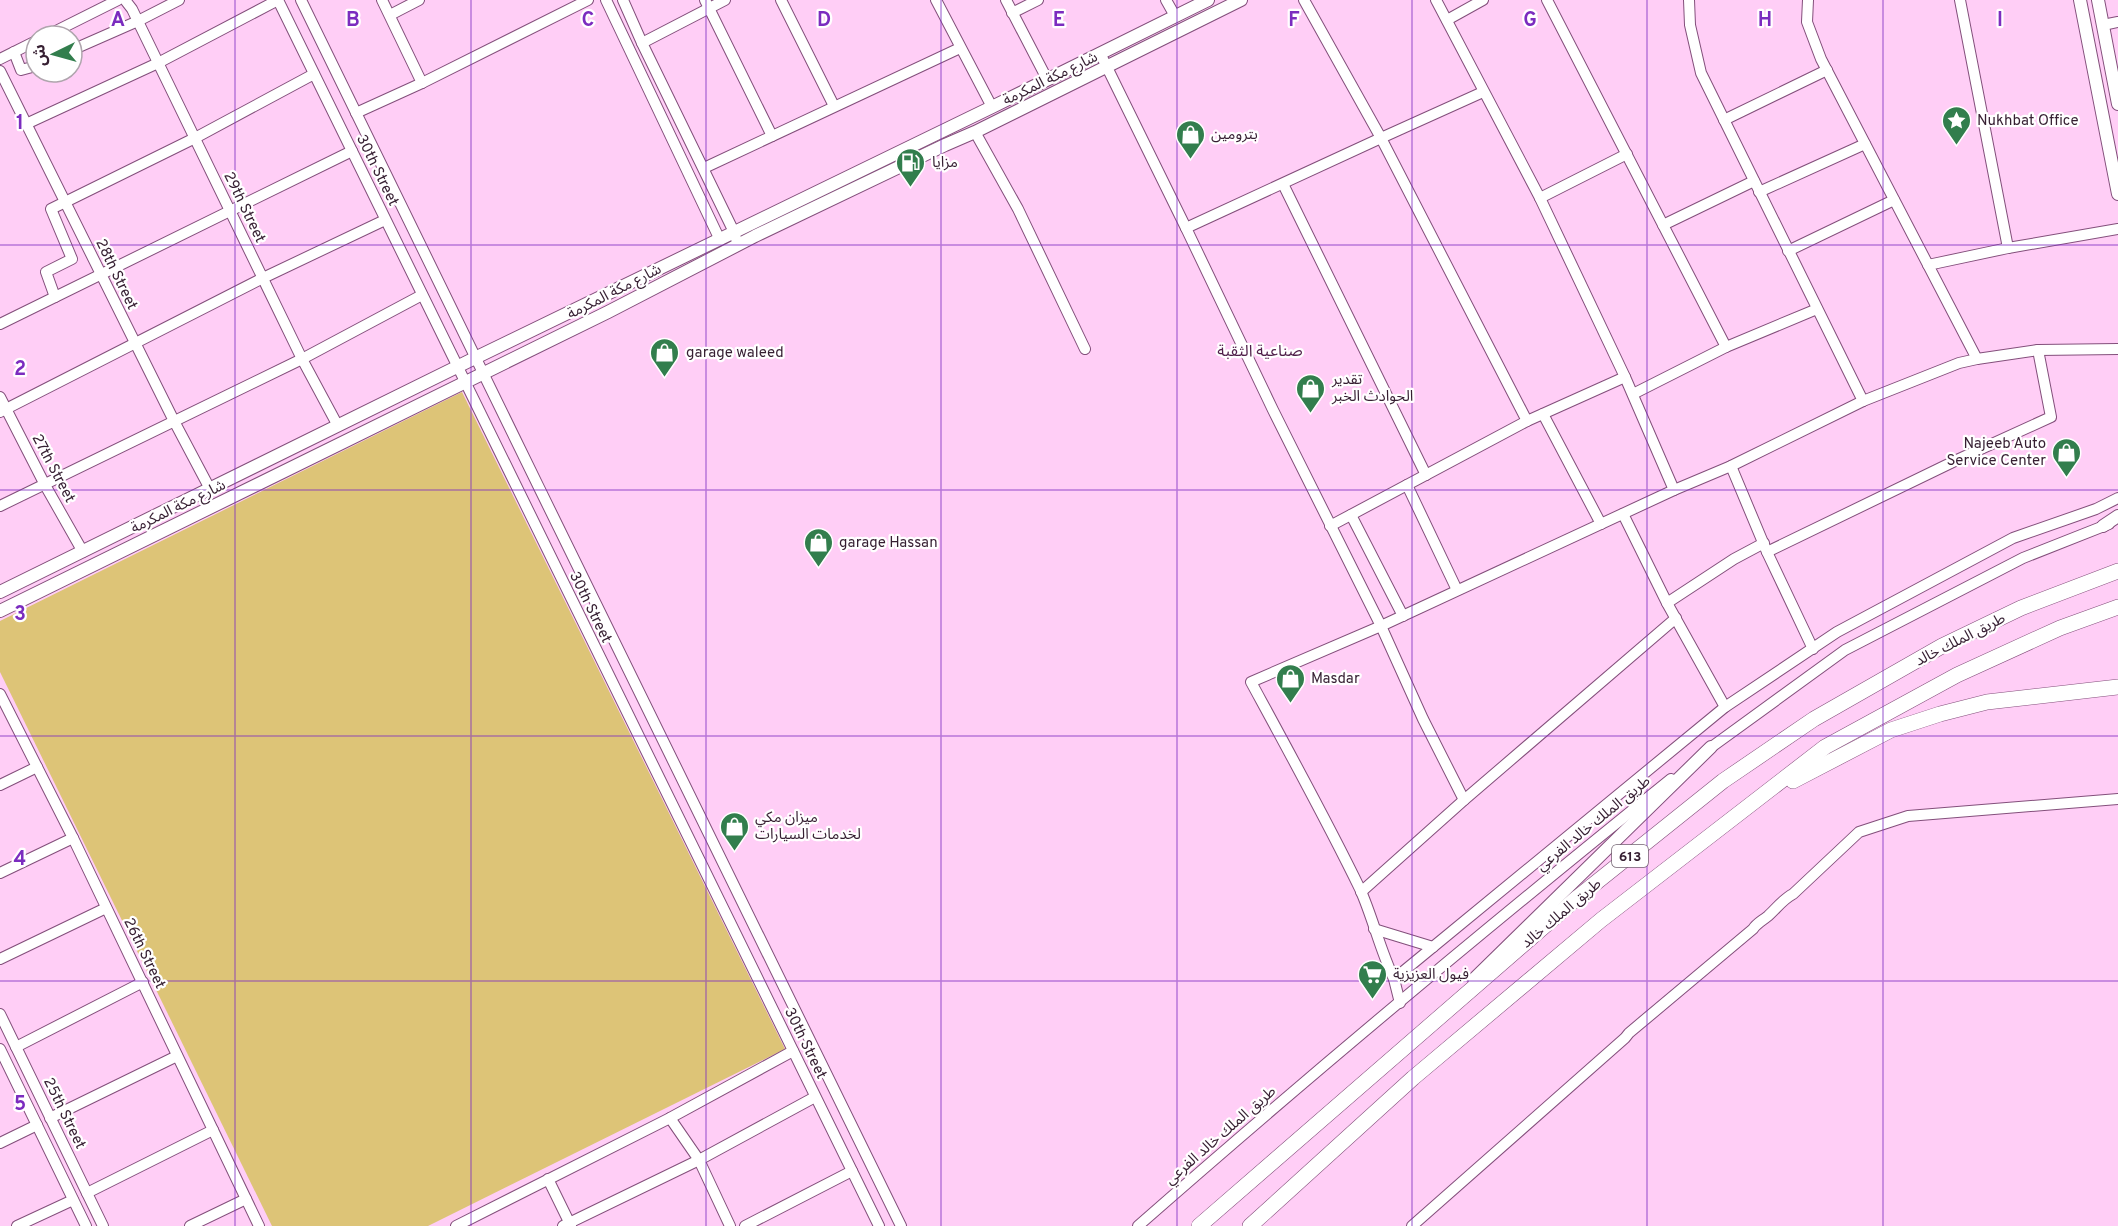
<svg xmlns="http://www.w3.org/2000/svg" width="2118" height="1226" font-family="Overpass,'Noto Sans Arabic',sans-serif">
  <rect width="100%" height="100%" fill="#ffcef6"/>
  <!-- green -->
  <path fill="#ddc477" d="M 462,392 L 785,1049 L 428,1226 L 272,1226 L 0,672 L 0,621 Z"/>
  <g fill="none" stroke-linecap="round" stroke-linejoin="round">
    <defs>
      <g id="minor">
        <path d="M 125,0 L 132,9 L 302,359 L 338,426"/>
        <path d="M 278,0 L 879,1226"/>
        <path d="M 301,0 C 500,409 701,818 901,1226"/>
        <path d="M 382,0 L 422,83"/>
        <path d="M 606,0 L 720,240"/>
        <path d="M 623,0 L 642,43 L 734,232 L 738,245"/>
        <path d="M 705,0 L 772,136"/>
        <path d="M 781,0 L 834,106"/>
        <path d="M 936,0 L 992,107"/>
        <path d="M 1006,0 L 1047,79"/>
        <path d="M 1166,0 L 1175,16"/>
        <path d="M 1436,0 L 1540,198 L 1625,377 L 1674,490"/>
        <path d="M 1547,0 L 1726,347"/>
        <path d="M 1689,0 L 1690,25 L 1701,73 L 1863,401"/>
        <path d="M 1808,0 L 1807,22 L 1821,59 L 1977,359"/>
        <path d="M 1960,0 L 2008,248"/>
        <path d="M 1012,13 L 1038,0"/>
        <path d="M 390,15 L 419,0"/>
        <path d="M 1447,20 L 1483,0"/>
        <path d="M 2103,25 L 2118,22"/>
        <path d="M 46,36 L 118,0"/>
        <path d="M 642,43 L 725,0"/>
        <path d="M 72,50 L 138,21 L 179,0"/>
        <path d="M 14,52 L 21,70 L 36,66"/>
        <path d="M 1100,53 L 1186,228 L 1381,138 L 1304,0"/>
        <path d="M 0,59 L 36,41"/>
        <path d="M 0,71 L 174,421 L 210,489"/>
        <path d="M 1483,92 L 1381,138 L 1527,421"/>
        <path d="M 356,113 L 422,83 L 588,0"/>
        <path d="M 1724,120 L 1827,70"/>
        <path d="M 26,124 L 158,63 L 278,0"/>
        <path d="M 975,132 L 1018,209 L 1085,349"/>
        <path d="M 704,168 L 960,48"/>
        <path d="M 1283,184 L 1426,475"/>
        <path d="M 1759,192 L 1865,144"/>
        <path d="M 1540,198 L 1627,154"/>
        <path d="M 1663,225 L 1754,181"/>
        <path d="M 1186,228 L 1273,410 L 1381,626 L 1423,719 L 1464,800"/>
        <path d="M 1788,251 L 1894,200"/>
        <path d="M 1928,265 L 2008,248 L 2118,229"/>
        <path d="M 55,297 L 46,272 L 72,259 L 51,209 L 195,138 L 314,74"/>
        <path d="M 0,324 L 352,151"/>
        <path d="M 2118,349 L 2038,350 L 1977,359 L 1959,363 L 1863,401 L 1731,466 L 1674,490 L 1381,626 L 1251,682 C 1288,750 1326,819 1360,889 C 1373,918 1380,950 1394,979 L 1725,707 L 1837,632 L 2013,538 L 2096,509 L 2118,498"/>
        <path d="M 1633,394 L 1726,347 L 1817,309"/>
        <path d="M 0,397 L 45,485 L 83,552"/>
        <path d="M 0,412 L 263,278 L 385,220"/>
        <path d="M 1543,414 L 1601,524"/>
        <path d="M 1731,466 L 1767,552 L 1813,649"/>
        <path d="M 1407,485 L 1457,590"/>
        <path d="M 0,506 L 302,359 L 422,295"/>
        <path d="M 1623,514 L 1667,603 L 1725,707"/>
        <path d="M 1351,515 L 1403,616"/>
        <path d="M 1330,526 L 1527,421 L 1625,377"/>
        <path d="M 1767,552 L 1959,459 L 2051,417 L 2038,350"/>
        <path d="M 1667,603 L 1734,559 L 1764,543"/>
        <path d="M 0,694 L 73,838 L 259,1226"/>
        <path d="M 1706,751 L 1845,650 L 2023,558 L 2109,524"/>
        <path d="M 0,785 L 37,767"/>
        <path d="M 0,873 L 73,838"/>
        <path d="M 1361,892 L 1464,800 L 1676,618"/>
        <path d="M 1374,929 L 1433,947"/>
        <path d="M 0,959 L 106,908"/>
        <path d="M 1394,979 L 1400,1003"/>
        <path d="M 0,1014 L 103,1226"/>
        <path d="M 16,1047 L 143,982"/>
        <path d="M 0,1049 L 86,1226"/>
        <path d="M 50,1118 L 177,1056"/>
        <path d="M 670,1118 L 699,1160 L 730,1226"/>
        <path d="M 0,1143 L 37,1125"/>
        <path d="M 548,1179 L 571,1226"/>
        <path d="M 87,1193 L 213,1130"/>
        <path d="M 17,1226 L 73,1200"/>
        <path d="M 190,1226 L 246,1199"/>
        <path d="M 456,1226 L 670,1118 L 793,1051"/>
        <path d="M 563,1226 L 699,1160 L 815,1097"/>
        <path d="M 745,1226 L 852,1171"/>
        <path d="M 1138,1226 C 1312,1073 1490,925 1671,779"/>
        <path d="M 1412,1226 L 1625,1038 L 1629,1033 L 1753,929 C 1757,923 1762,921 1768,916 C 1776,909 1783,899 1793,894 L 1859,832 L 1908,816 L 2118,799"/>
      </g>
      <g id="major">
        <path d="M 2080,0 L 2118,194"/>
        <path d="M 2098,0 L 2118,104"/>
        <path d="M 2103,526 L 2118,516"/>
        <path d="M 0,592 L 475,358 L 992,107 L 1208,0"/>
        <path d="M 0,611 L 608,312 L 755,236 L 945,145 L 975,132 L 1241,0"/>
        <path d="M 1474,979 L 1711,747"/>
      </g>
      <g id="highway">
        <path d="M 1793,781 L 1891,730 L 1940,714 L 1987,702 L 2118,687"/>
        <path d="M 1199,1226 L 1578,897 L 1723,781 L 1814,719 L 1942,646 L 2021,608 L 2118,571"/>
        <path d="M 1250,1226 L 1413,1078 L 1601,920 L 1825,747 L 1957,675 L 2060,628 L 2118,607"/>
      </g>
    </defs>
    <!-- minor casing -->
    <use href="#minor" stroke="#834f7b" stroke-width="12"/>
    <!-- major casing -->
    <use href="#major" stroke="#834f7b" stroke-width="14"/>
    <!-- highway casing -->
    <use href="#highway" stroke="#834f7b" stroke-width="16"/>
    <!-- minor -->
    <use href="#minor" stroke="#fff" stroke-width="10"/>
    <!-- major -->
    <use href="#major" stroke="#fff" stroke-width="12"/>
    <!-- highway -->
    <use href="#highway" stroke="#fff" stroke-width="15"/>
  </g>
  <!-- grid -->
  <path fill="none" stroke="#7b2cbf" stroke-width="1.5" stroke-opacity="0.55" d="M 235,0 L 235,1226M 471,0 L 471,1226M 706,0 L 706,1226M 941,0 L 941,1226M 1177,0 L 1177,1226M 1412,0 L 1412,1226M 1647,0 L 1647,1226M 1883,0 L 1883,1226M 0,245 L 2118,245M 0,490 L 2118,490M 0,736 L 2118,736M 0,981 L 2118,981"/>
  <!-- icons -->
  <defs>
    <symbol id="sight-pin" viewBox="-11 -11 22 30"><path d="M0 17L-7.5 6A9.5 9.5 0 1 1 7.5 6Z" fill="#327e4d" stroke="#fff"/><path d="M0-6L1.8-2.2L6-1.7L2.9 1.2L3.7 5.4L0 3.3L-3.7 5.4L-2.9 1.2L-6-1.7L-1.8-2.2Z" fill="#fff"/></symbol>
    <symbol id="shop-pin" viewBox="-11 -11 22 30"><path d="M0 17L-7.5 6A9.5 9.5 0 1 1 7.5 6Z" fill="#327e4d" stroke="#fff"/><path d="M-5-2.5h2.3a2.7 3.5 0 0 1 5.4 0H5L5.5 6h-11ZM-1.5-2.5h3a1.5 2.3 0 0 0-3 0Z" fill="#fff"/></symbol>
    <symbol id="fuel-pin" viewBox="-11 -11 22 30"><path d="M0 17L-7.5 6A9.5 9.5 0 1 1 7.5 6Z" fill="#327e4d" stroke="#fff"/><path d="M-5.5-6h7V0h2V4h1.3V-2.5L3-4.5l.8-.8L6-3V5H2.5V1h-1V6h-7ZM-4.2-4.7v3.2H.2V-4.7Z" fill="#fff"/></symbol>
    <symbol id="supermarket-pin" viewBox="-11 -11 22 30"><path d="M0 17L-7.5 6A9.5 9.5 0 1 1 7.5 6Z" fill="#327e4d" stroke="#fff"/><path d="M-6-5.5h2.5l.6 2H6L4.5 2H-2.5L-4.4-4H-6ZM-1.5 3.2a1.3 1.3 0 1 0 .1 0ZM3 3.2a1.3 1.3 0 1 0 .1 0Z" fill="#fff"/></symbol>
  </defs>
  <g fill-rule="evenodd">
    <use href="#sight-pin" x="1940" y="104" width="33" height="45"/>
    <use href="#shop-pin" x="1174" y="118" width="33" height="45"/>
    <use href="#fuel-pin" x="894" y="146" width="33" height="45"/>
    <use href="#shop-pin" x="648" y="336" width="33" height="45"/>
    <use href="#shop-pin" x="1294" y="372" width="33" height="45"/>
    <use href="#shop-pin" x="2050" y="436" width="33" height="45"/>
    <use href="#shop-pin" x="802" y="526" width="33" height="45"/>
    <use href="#shop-pin" x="1274" y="662" width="33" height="45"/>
    <use href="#shop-pin" x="718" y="810" width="33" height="45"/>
    <use href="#supermarket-pin" x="1356" y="958" width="33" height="45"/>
  </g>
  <g text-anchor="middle" stroke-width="4.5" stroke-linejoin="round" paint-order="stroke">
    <!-- shield labels -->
    <rect fill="#fff" stroke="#726270" stroke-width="1.5" x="1612" y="845" width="36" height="22" rx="4.5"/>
    <g font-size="14" font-weight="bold" fill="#361f32">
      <text x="1630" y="861">613</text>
    </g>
    <!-- street labels -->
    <g font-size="15" fill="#361f32" stroke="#fff">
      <text transform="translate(1050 78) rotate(-26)" y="5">شارع مكة المكرمة</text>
      <text transform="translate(378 170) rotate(64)" y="5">30th Street</text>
      <text transform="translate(245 207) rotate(64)" y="5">29th Street</text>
      <text transform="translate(117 274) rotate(64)" y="5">28th Street</text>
      <text transform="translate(614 291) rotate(-27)" y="5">شارع مكة المكرمة</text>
      <text transform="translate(54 468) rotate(62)" y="5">27th Street</text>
      <text transform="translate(178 506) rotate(-26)" y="5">شارع مكة المكرمة</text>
      <text transform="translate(591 607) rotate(64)" y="5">30th Street</text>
      <text transform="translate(1960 639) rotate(-27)" y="5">طريق الملك خالد</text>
      <text transform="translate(1593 823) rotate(-39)" y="5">طريق الملك خالد الفرعي</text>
      <text transform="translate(1561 913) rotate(-40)" y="5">طريق الملك خالد</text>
      <text transform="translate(145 953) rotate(64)" y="5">26th Street</text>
      <text transform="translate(806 1043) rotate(64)" y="5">30th Street</text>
      <text transform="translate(65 1113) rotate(64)" y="5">25th Street</text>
      <text transform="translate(1220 1135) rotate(-41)" y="5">طريق الملك خالد الفرعي</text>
    </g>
    <!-- poi labels -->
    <g font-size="15" fill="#361f32" stroke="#fff" text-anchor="start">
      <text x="1977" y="125">Nukhbat Office</text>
      <text x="1211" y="139">بترومين</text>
      <text x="932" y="167">مزايا</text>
      <text x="686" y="357">garage waleed</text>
      <text x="1332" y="384">تقدير<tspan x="1332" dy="17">الحوادث الخبر</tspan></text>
      <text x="2046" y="448" text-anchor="end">Najeeb Auto<tspan x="2046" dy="17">Service Center</tspan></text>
      <text x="839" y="547">garage Hassan</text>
      <text x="1311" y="683">Masdar</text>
      <text x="755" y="822">ميزان مكي<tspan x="755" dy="17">لخدمات السيارات</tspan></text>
      <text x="1393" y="979">فيول العزيزية</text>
    </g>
    <!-- neighbourhood labels -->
    <g font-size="16" fill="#4f1e49" stroke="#fff">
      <text x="1260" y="356">صناعية الثقبة</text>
    </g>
  </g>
  <g font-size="20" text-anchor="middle" font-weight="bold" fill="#7b2cbf" stroke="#fff" stroke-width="4.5" stroke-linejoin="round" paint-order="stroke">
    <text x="118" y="26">A</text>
    <text x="353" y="26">B</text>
    <text x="588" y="26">C</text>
    <text x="824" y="26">D</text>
    <text x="1059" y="26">E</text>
    <text x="1294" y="26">F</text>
    <text x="1530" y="26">G</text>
    <text x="1765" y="26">H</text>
    <text x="2000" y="26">I</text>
    <text x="20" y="129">1</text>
    <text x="20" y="375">2</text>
    <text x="20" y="620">3</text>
    <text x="20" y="865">4</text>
    <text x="20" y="1110">5</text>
  </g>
  <!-- north arrow -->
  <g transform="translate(54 54) rotate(265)"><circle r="28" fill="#ffffff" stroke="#afa5ad" stroke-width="1.5"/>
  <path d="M0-4.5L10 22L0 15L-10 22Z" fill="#327e4d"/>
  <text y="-9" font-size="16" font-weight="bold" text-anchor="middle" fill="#361f32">ش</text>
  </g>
</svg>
